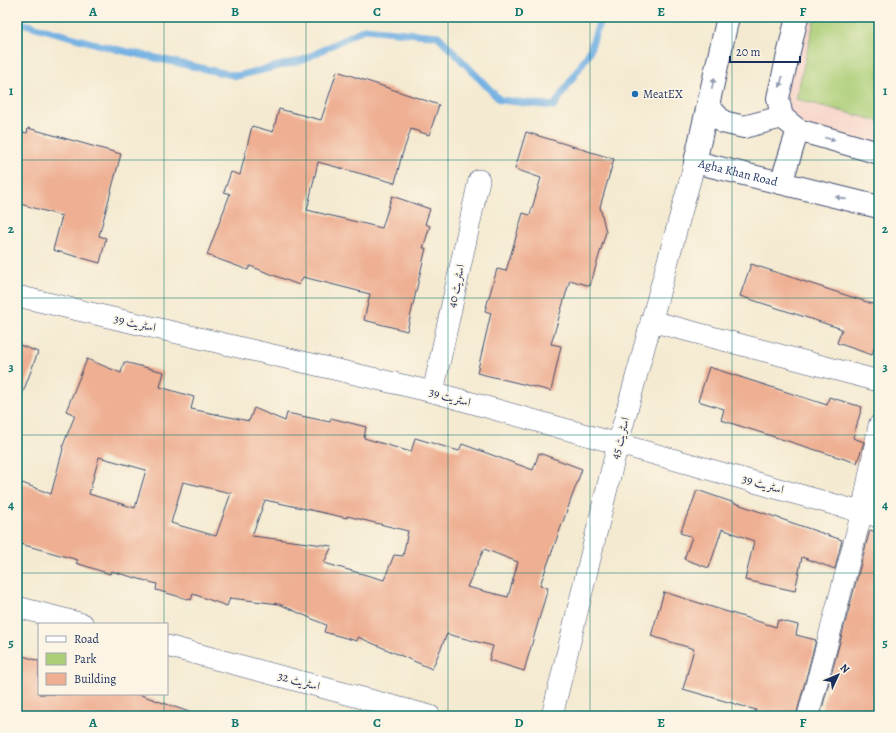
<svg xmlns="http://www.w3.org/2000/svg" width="896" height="733" font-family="Alegreya,Amiri,serif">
  <rect width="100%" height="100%" fill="#fcf5e5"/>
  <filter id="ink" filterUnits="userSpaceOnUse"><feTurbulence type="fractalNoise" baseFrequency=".025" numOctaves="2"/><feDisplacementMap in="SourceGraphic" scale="8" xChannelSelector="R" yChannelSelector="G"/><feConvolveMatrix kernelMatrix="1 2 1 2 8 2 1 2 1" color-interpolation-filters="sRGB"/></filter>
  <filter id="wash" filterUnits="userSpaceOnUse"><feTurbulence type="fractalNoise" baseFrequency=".012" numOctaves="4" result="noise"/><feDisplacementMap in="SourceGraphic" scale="16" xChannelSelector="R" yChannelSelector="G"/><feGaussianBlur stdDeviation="0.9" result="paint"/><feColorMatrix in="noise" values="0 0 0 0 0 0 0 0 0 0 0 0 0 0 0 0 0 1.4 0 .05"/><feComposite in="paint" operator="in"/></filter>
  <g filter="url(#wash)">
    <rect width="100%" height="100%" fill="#f4ead1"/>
    <!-- built -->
    <path fill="#f7d1c7" d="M 787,17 L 879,17 L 879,150 L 763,123 Z"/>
    <!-- green -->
    <path fill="#abce77" stroke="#637e6a" d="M 815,17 L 879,17 L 879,121 L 796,99 Z"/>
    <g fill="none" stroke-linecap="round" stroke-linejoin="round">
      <!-- stream -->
      <path stroke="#70afe3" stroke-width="7" d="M 17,22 L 115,49 L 237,76 L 303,60 L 364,29 L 438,36 L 500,100 L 554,106 L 589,53 L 601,17"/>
    </g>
    <g id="blocks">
      <!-- building -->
      <g fill="#eeaf92" fill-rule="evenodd">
        <path d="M 337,71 L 439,105 L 429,135 L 411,129 L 401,158 L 395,183 L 318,162 L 307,210 L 382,228 L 392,196 L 430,209 L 425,224 L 430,226 L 423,248 L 426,248 L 407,331 L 364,320 L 370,294 L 303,277 L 299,285 L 250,266 L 248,270 L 207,255 L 230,194 L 224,192 L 231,172 L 240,175 L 252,126 L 273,132 L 279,109 L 321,120 Z"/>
        <path d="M 28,128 L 121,154 L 99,236 L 106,238 L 100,263 L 53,250 L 62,216 L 17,203 L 17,131 L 27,133 Z"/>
        <path d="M 526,132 L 614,159 L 600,207 L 606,232 L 590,286 L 570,280 L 551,344 L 561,346 L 551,391 L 477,373 L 491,313 L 485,311 L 497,269 L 506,271 L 523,213 L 530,215 L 541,178 L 515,169 Z"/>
        <path d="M 751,264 L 879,306 L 879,333 L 872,355 L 837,343 L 842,329 L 740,296 Z"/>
        <path d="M 17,344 L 38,352 L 19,403 L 17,402 Z"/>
        <path d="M 87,359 L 121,373 L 124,362 L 164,372 L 160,387 L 194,397 L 191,409 L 249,421 L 254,408 L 285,421 L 287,413 L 330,422 L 331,418 L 366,427 L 364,438 L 411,452 L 415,438 L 459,451 L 462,444 L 533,470 L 539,453 L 582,469 L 540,585 L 548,588 L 524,671 L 489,660 L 493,646 L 447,634 L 432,669 L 358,637 L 357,641 L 324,632 L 326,625 L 279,604 L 230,598 L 227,606 L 193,594 L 191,600 L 156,590 L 157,584 L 111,571 L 110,574 L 76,563 L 78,560 L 17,543 L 17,481 L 51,494 L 63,449 L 62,448 L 75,415 L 66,411 ZM 99,457 L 146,470 L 135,508 L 89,494 ZM 183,482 L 231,493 L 216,536 L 171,523 ZM 265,500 L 347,518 L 347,516 L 408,531 L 403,556 L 394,555 L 384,580 L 324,563 L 332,546 L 252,536 ZM 484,549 L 518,562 L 508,597 L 467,587 Z"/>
        <path d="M 709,367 L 827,405 L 829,397 L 862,407 L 853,438 L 864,442 L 857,463 L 721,420 L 724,409 L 698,401 Z"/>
        <path d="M 697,490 L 842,540 L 835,569 L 802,557 L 795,591 L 745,580 L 754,541 L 722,529 L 709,568 L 684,559 L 692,537 L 680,533 L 688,513 L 689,513 Z"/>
        <path d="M 870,530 L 879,533 L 879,716 L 820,716 Z"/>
        <path d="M 664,592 L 776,627 L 778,620 L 798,625 L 796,635 L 816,640 L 796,716 L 753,716 L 756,710 L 683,689 L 694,649 L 651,636 Z"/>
        <path d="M 17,654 L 39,661 L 39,694 L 138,694 L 192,713 L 192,716 L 17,716 Z"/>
      </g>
    </g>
  </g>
  <g filter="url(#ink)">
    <use href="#blocks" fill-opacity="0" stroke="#3c4b6f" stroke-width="1"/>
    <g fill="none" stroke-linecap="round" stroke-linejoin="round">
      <defs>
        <g id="minor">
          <path d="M 17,296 L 433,392 L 879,517"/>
          <path d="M 651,321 L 879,381"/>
          <path d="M 433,392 L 479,180"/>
          <path d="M 17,607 L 83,624"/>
          <path d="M 167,646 L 430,716"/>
          <path d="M 552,716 L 618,443 L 695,162"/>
          <path d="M 808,716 L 862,512 L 879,425"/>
        </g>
        <g id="tertiary">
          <path id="s1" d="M 728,17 L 695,162 L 879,207"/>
          <path d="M 797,17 L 778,98 L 782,117 L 798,130 L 879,153"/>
          <path d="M 708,106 L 723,122 L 744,127 L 782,117"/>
          <path d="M 781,183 L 798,130"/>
        </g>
      </defs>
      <!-- minor casing -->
      <use href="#minor" stroke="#3c4b6f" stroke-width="22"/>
      <!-- tertiary casing -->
      <use href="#tertiary" stroke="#3c4b6f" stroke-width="24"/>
      <!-- minor -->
      <use href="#minor" stroke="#fff" stroke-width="21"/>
      <!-- tertiary -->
      <use href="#tertiary" stroke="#fff" stroke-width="22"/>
    </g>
    <!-- one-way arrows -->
    <defs><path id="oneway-solid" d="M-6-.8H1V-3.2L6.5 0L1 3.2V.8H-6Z"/></defs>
    <g fill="#8d97ae">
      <use href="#oneway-solid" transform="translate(781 82) rotate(104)"/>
      <use href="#oneway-solid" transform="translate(713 83) rotate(-77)"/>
      <use href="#oneway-solid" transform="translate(830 139) rotate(15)"/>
      <use href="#oneway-solid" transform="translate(841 198) rotate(-166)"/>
    </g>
  </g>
  <!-- grid -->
  <path fill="none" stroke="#0f766e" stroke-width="1" stroke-opacity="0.55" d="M 164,17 L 164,624M 306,17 L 306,716M 448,17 L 448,716M 590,17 L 590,716M 732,17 L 732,716M 17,160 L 879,160M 17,298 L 879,298M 17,435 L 879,435M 17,573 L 879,573M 164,694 L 164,716"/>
  <!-- markers -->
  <circle fill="#1f6fb2" stroke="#fcf5e5" stroke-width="1.5" cx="635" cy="94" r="4"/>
  <g text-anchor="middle" stroke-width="3" stroke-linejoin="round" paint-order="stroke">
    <!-- poi labels -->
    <g font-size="12" fill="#1b2f5e" stroke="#fcf5e5" text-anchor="start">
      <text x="643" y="98">MeatEX</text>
    </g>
    <!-- street labels -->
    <g font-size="12" fill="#1b2f5e" stroke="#fcf5e5">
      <text dy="4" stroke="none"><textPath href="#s1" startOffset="193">Agha Khan Road</textPath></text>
      <text transform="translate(456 286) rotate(-78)" y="4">اسٹریٹ 40</text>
      <text transform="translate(135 323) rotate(13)" y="4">اسٹریٹ 39</text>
      <text transform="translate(450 397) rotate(15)" y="4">اسٹریٹ 39</text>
      <text transform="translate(620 438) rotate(-75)" y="4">اسٹریٹ 45</text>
      <text transform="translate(763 484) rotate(16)" y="4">اسٹریٹ 39</text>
      <text transform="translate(299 681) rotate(15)" y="4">اسٹریٹ 32</text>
    </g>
  </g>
  <!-- margin -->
  <rect width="896" height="733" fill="none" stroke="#fcf5e5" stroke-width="44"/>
  <!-- legend -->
  <rect x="38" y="623" width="130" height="72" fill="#fcf5e5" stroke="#a2a6af"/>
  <rect x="46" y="636" width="20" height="6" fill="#ffffff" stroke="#a2a6af"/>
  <text x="74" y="643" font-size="12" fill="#1b2f5e">Road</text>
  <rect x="46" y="653" width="20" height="12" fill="#abce77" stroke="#a2a6af"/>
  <text x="74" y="663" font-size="12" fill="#1b2f5e">Park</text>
  <rect x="46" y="673" width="20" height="12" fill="#eeaf92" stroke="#a2a6af"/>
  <text x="74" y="683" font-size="12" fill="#1b2f5e">Building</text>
  <!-- north arrow -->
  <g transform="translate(838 675) rotate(46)" stroke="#fcf5e5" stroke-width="3" paint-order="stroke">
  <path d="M0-3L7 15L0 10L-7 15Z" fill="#1b2f5e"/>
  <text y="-6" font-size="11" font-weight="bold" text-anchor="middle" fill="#1b2f5e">N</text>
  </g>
  <!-- scale -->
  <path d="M730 56v6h70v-6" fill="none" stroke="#1b2f5e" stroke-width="2"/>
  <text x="736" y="56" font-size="12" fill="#1b2f5e" stroke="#fcf5e5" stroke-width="3" paint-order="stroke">20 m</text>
  <rect x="22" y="22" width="852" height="689" fill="none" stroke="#0f766e" stroke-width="1.5"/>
  <g font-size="13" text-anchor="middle" font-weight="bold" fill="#0f766e">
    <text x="93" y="16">A</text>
    <text x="235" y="16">B</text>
    <text x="377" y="16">C</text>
    <text x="519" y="16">D</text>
    <text x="661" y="16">E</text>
    <text x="803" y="16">F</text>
    <text x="11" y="95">1</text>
    <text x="885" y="95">1</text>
    <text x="11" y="233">2</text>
    <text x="885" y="233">2</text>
    <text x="11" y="371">3</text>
    <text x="885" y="371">3</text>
    <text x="11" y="509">4</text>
    <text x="885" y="509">4</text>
    <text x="11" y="647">5</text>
    <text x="885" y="647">5</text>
    <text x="93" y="727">A</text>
    <text x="235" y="727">B</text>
    <text x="377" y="727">C</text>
    <text x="519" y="727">D</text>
    <text x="661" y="727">E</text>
    <text x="803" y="727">F</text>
  </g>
</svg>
